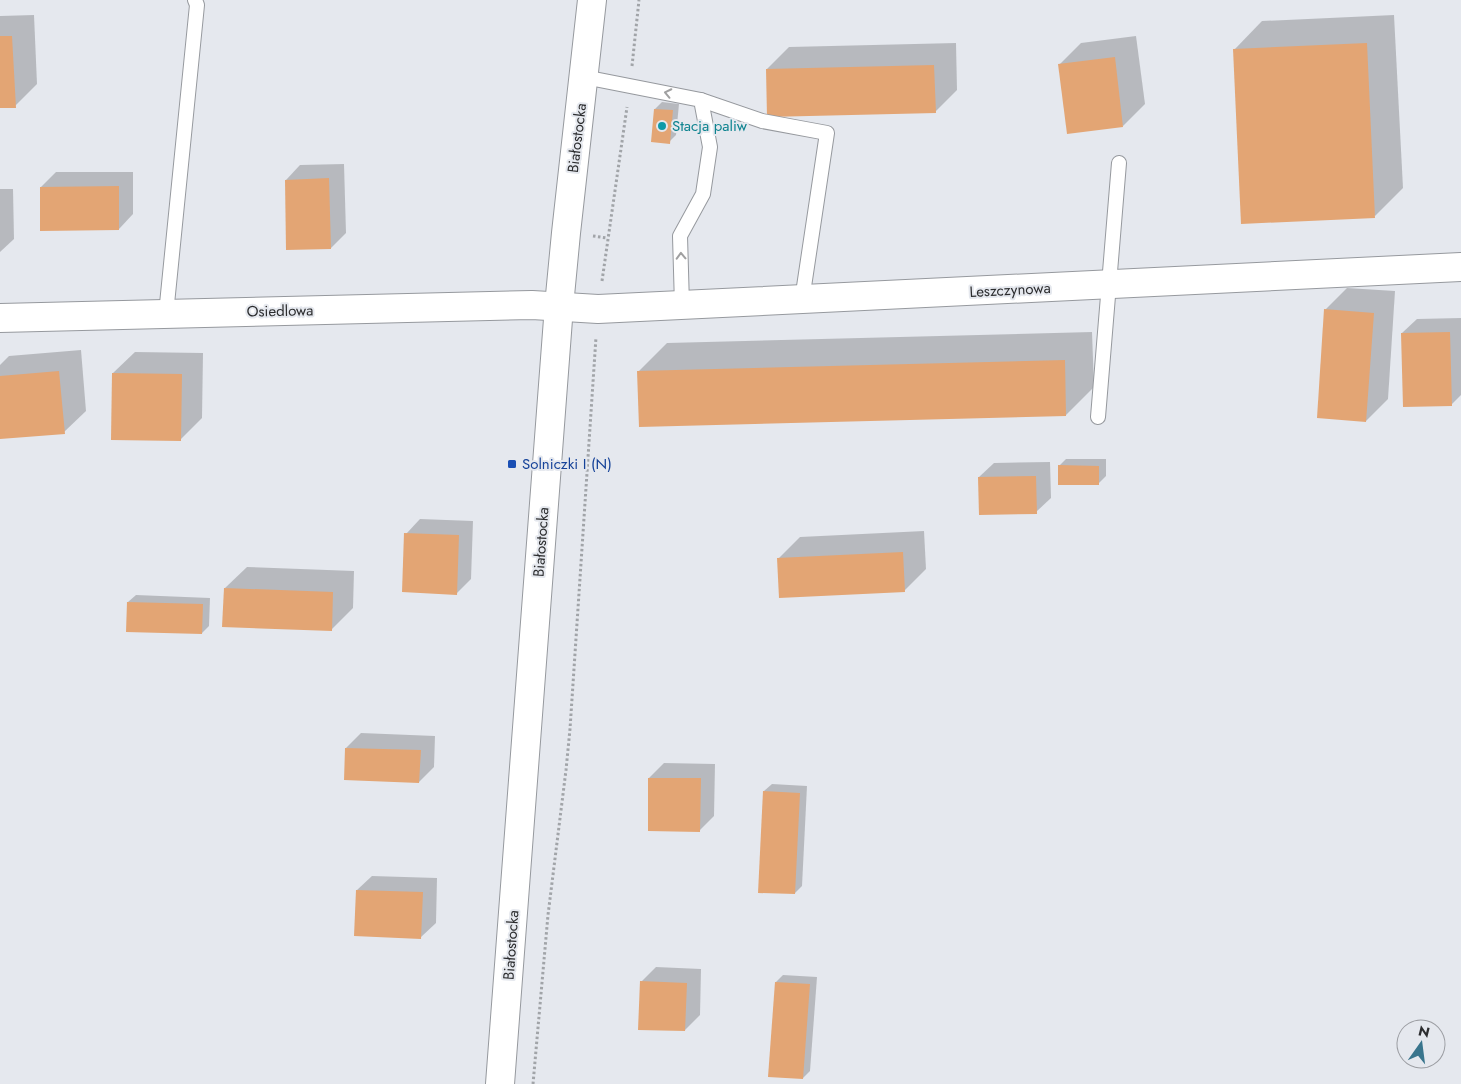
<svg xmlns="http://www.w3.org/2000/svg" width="1461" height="1084" font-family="Jost,sans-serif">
  <rect width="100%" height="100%" fill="#e5e8ee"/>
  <!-- shadow -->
  <g fill="#0003">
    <path d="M 34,15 L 37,84 L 15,106 L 0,107 L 0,16 Z"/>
    <path d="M 1394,15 L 1403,188 L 1375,216 L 1234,50 L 1262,21 Z"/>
    <path d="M 1136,36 L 1145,104 L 1123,126 L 1060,64 L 1081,43 Z"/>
    <path d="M 956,43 L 957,90 L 935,112 L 767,69 L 789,47 Z"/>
    <path d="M 662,102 L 679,104 L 676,135 L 669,142 L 655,109 Z"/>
    <path d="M 344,164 L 346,233 L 331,248 L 286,180 L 300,165 Z"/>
    <path d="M 56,172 L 133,172 L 133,214 L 119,229 L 41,187 Z"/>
    <path d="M 0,189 L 13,189 L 14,239 L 0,252 Z"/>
    <path d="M 1347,288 L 1395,291 L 1388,399 L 1366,421 L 1325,310 Z"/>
    <path d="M 1461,318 L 1461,395 L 1451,405 L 1402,333 L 1417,319 Z"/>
    <path d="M 1092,332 L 1094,387 L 1066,415 L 639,371 L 667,343 Z"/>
    <path d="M 81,350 L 86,411 L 64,432 L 0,438 L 0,365 L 9,356 Z"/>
    <path d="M 135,352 L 203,353 L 202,418 L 180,440 L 113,373 Z"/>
    <path d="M 1066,459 L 1106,459 L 1106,476 L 1099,483 L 1059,466 Z"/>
    <path d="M 1050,462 L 1051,498 L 1036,512 L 979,477 L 994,463 Z"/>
    <path d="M 420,519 L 473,521 L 471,579 L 457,593 L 406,534 Z"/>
    <path d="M 924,531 L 926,569 L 904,591 L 778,559 L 800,537 Z"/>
    <path d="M 247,567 L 354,571 L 353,608 L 331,630 L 225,588 Z"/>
    <path d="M 136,595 L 210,598 L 209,626 L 202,633 L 128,602 Z"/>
    <path d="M 361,733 L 435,736 L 434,767 L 419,782 L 346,748 Z"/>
    <path d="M 664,763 L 715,764 L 714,816 L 700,830 L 649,778 Z"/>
    <path d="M 772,784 L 807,786 L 802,886 L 795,893 L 764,791 Z"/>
    <path d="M 372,876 L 437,878 L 436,923 L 421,937 L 357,890 Z"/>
    <path d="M 656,967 L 701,969 L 700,1015 L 685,1030 L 641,982 Z"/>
    <path d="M 783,975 L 817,977 L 810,1071 L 803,1078 L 776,982 Z"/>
  </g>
  <!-- building -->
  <g fill="#e3a574">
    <path d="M 0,36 L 12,36 L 16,108 L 0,108 Z"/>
    <path d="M 1367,43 L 1375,218 L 1241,224 L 1233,49 Z"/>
    <path d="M 1115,57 L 1123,127 L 1067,134 L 1058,64 Z"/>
    <path d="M 934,65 L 936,113 L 767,117 L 766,69 Z"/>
    <path d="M 654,109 L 673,110 L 670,144 L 651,142 Z"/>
    <path d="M 329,178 L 331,249 L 286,250 L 285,180 Z"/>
    <path d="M 119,186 L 119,230 L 40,231 L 40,187 Z"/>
    <path d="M 1324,309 L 1374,313 L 1366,422 L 1317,418 Z"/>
    <path d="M 1450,332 L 1452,406 L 1403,407 L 1401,333 Z"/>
    <path d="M 1065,360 L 1066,416 L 639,427 L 637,371 Z"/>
    <path d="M 59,371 L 65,434 L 0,439 L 0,376 Z"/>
    <path d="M 112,373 L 182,374 L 181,441 L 111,440 Z"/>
    <path d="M 1058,465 L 1099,466 L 1099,485 L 1058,485 Z"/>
    <path d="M 1036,476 L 1037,514 L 979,515 L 978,477 Z"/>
    <path d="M 404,533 L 459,535 L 457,595 L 402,592 Z"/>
    <path d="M 903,552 L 905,592 L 779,598 L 777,558 Z"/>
    <path d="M 224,588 L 333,592 L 332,631 L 222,627 Z"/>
    <path d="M 127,602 L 203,604 L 202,634 L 126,632 Z"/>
    <path d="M 345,748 L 421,750 L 419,783 L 344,780 Z"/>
    <path d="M 648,778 L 701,778 L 700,832 L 648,831 Z"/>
    <path d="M 763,791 L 800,793 L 795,894 L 758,893 Z"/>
    <path d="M 356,890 L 423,892 L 421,939 L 354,936 Z"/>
    <path d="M 640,981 L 687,983 L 685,1031 L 638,1030 Z"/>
    <path d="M 775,982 L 810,984 L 803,1079 L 768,1077 Z"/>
  </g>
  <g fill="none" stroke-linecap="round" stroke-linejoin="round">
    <defs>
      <g id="lane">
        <path d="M 584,77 L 701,100 L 710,147 L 703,194 L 680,236 L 682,305"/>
        <path d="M 701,100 L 762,121 L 827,133 L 802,300"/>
        <path d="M 166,314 L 197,5 L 195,0"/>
        <path d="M 1098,417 L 1119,163"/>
      </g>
      <path id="street" d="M 0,318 L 532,305 L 598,309 L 1461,267"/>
      <path id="secondary" d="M 500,1084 L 559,306 L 566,233 L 592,0"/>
    </defs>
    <!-- lane casing -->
    <use href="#lane" stroke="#96999e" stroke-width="16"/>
    <!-- street casing -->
    <use href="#street" stroke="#96999e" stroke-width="30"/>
    <!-- secondary casing -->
    <use href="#secondary" stroke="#96999e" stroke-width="30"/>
    <!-- path -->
    <g stroke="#a1a4a8" stroke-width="3" stroke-dasharray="2.5 2.5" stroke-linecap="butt">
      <path d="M 632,66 L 639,0"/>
      <path d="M 593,236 L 607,238"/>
      <path d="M 602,281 L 627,107"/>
      <path d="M 533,1084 L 548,915 L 566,770 L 570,729 L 596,337"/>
    </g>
    <!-- lane -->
    <use href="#lane" stroke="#fff" stroke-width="14"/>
    <!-- street -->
    <use href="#street" stroke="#fff" stroke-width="28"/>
    <!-- secondary -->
    <use href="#secondary" stroke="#fff" stroke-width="28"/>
  </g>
  <!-- one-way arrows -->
  <defs><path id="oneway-chevron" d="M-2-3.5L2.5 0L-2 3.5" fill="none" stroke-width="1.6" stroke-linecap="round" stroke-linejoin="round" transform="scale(1.25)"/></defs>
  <g stroke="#a0a0a1">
    <use href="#oneway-chevron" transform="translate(668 93) rotate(-168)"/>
    <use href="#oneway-chevron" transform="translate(681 256) rotate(-92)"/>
  </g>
  <!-- markers -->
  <circle fill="#0f9aa8" stroke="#e5e8ee" stroke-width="2" cx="662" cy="126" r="5"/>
  <rect fill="#1a4fb4" stroke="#e5e8ee" stroke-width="2" x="507" y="459" width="10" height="10" rx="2.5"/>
  <g text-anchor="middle" stroke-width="4" stroke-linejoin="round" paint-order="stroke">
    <!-- culture labels -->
    <g font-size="15" fill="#0d838f" stroke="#e5e8ee" text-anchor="start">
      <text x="672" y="131">Stacja paliw</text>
    </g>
    <!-- street labels -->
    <g font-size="15" fill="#2c2d2f" stroke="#e5e8ee">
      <text transform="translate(577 138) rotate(-83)" y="5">Białostocka</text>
      <text transform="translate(1010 290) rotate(-3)" y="5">Leszczynowa</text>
      <text transform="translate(280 311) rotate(-1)" y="5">Osiedlowa</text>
      <text transform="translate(541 542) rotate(-86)" y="5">Białostocka</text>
      <text transform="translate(511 945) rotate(-86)" y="5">Białostocka</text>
    </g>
    <!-- transit labels -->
    <g font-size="15" fill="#164399" stroke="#e5e8ee" text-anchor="start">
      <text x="522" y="469">Solniczki I (N)</text>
    </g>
  </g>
  <!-- north arrow -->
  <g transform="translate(1421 1044) rotate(14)"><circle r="24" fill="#e5e8ee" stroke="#9b9da2"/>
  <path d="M0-4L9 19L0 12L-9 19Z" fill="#39758d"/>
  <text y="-8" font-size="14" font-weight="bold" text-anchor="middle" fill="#2c2d2f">N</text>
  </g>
</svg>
